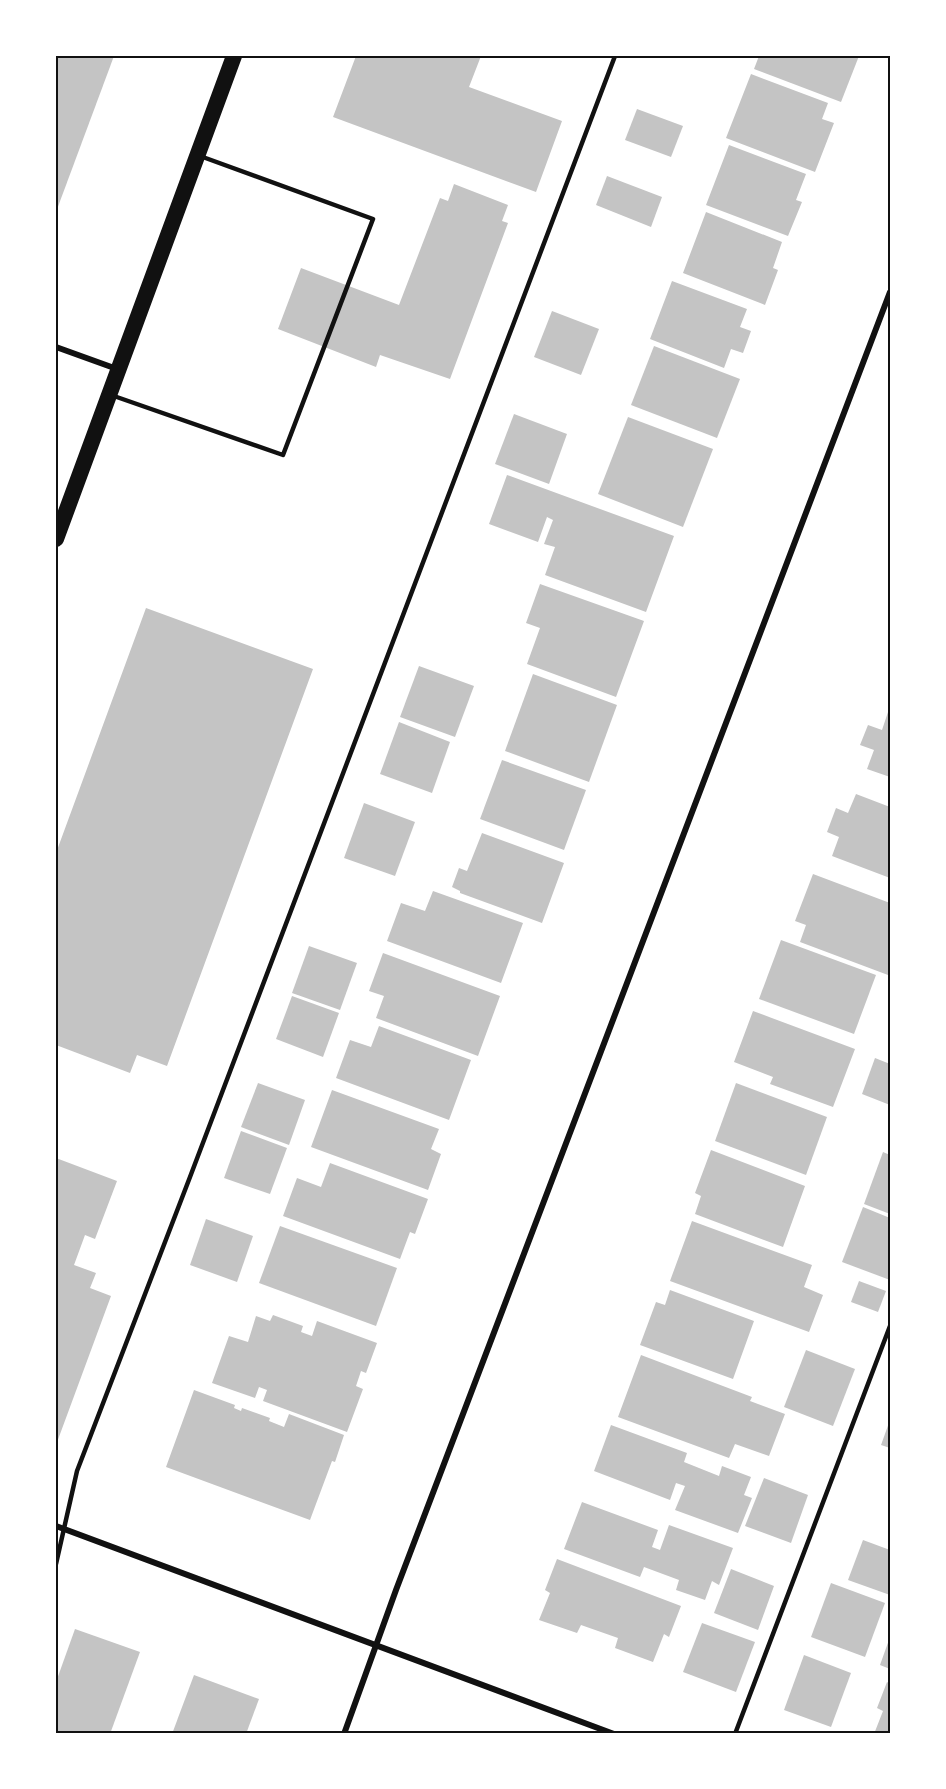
<svg xmlns="http://www.w3.org/2000/svg" width="946" height="1789" font-family="'PT Sans',sans-serif">
  <rect width="100%" height="100%" fill="#fff"/>
  <!-- building -->
  <g fill="#c4c4c4">
    <path d="M 56,56 L 114,56 L 56,212 Z"/>
    <path d="M 356,56 L 481,56 L 469,87 L 562,121 L 536,192 L 333,117 Z"/>
    <path d="M 759,56 L 859,56 L 841,102 L 754,69 Z"/>
    <path d="M 751,74 L 828,103 L 822,119 L 834,123 L 815,172 L 726,138 Z"/>
    <path d="M 637,109 L 683,126 L 671,157 L 625,140 Z"/>
    <path d="M 729,145 L 806,174 L 796,200 L 802,202 L 788,236 L 706,205 Z"/>
    <path d="M 607,176 L 662,197 L 651,227 L 596,205 Z"/>
    <path d="M 454,184 L 508,205 L 502,221 L 508,223 L 450,379 L 380,355 L 376,367 L 278,329 L 301,268 L 399,305 L 440,198 L 448,201 Z"/>
    <path d="M 706,212 L 782,242 L 773,268 L 778,270 L 765,305 L 683,273 Z"/>
    <path d="M 672,281 L 747,309 L 740,327 L 751,331 L 743,353 L 731,349 L 724,368 L 650,339 Z"/>
    <path d="M 552,311 L 599,329 L 581,375 L 534,357 Z"/>
    <path d="M 654,346 L 740,379 L 717,438 L 631,405 Z"/>
    <path d="M 514,414 L 567,434 L 549,484 L 495,464 Z"/>
    <path d="M 628,417 L 713,449 L 683,527 L 598,494 Z"/>
    <path d="M 507,475 L 674,536 L 646,612 L 545,575 L 555,547 L 544,544 L 553,520 L 547,517 L 538,542 L 489,524 Z"/>
    <path d="M 540,584 L 644,621 L 616,697 L 527,664 L 540,628 L 526,623 Z"/>
    <path d="M 146,608 L 313,669 L 167,1066 L 137,1055 L 130,1073 L 56,1045 L 56,853 Z"/>
    <path d="M 419,666 L 474,686 L 455,737 L 400,717 Z"/>
    <path d="M 533,674 L 617,705 L 589,782 L 505,751 Z"/>
    <path d="M 890,706 L 890,777 L 867,769 L 874,750 L 860,745 L 868,725 L 882,730 Z"/>
    <path d="M 399,722 L 450,742 L 432,793 L 380,774 Z"/>
    <path d="M 502,760 L 586,790 L 564,850 L 480,819 Z"/>
    <path d="M 856,794 L 890,807 L 890,878 L 832,856 L 839,837 L 827,832 L 836,808 L 848,813 Z"/>
    <path d="M 364,803 L 415,822 L 395,876 L 344,858 Z"/>
    <path d="M 482,833 L 564,863 L 542,923 L 460,893 L 460,891 L 452,887 L 459,868 L 467,871 Z"/>
    <path d="M 813,874 L 890,903 L 890,968 L 888,975 L 800,942 L 806,925 L 795,921 Z"/>
    <path d="M 433,891 L 523,923 L 501,983 L 387,941 L 401,903 L 425,911 Z"/>
    <path d="M 781,940 L 876,975 L 854,1034 L 759,999 Z"/>
    <path d="M 309,946 L 357,963 L 340,1010 L 292,993 Z"/>
    <path d="M 383,953 L 500,996 L 478,1056 L 376,1018 L 384,996 L 369,991 Z"/>
    <path d="M 292,996 L 339,1013 L 323,1057 L 276,1039 Z"/>
    <path d="M 753,1011 L 855,1049 L 833,1107 L 770,1084 L 773,1077 L 734,1062 Z"/>
    <path d="M 379,1026 L 471,1060 L 449,1120 L 336,1078 L 350,1040 L 371,1047 Z"/>
    <path d="M 875,1058 L 890,1064 L 890,1105 L 862,1094 Z"/>
    <path d="M 258,1083 L 305,1100 L 289,1145 L 241,1127 Z"/>
    <path d="M 736,1083 L 827,1117 L 806,1175 L 715,1141 Z"/>
    <path d="M 332,1090 L 439,1129 L 431,1149 L 441,1154 L 428,1190 L 311,1147 Z"/>
    <path d="M 241,1131 L 287,1148 L 270,1194 L 224,1178 Z"/>
    <path d="M 711,1150 L 805,1186 L 783,1247 L 695,1214 L 701,1196 L 695,1193 Z"/>
    <path d="M 883,1152 L 890,1155 L 890,1214 L 864,1204 Z"/>
    <path d="M 56,1158 L 117,1181 L 95,1239 L 85,1235 L 74,1265 L 96,1273 L 90,1288 L 111,1296 L 56,1445 Z"/>
    <path d="M 330,1163 L 428,1199 L 415,1234 L 410,1232 L 400,1259 L 283,1216 L 297,1178 L 321,1187 Z"/>
    <path d="M 863,1207 L 890,1218 L 890,1280 L 842,1262 Z"/>
    <path d="M 206,1219 L 253,1236 L 237,1282 L 190,1265 Z"/>
    <path d="M 692,1221 L 812,1265 L 804,1287 L 823,1295 L 809,1332 L 670,1281 Z"/>
    <path d="M 280,1226 L 397,1268 L 376,1326 L 259,1283 Z"/>
    <path d="M 859,1281 L 886,1291 L 878,1312 L 851,1302 Z"/>
    <path d="M 670,1290 L 754,1321 L 733,1379 L 640,1345 L 656,1302 L 665,1305 Z"/>
    <path d="M 273,1315 L 303,1326 L 301,1332 L 312,1336 L 317,1321 L 377,1343 L 366,1373 L 361,1371 L 356,1386 L 363,1389 L 347,1432 L 263,1401 L 267,1390 L 259,1387 L 255,1398 L 212,1383 L 229,1336 L 248,1342 L 256,1316 L 270,1321 Z"/>
    <path d="M 806,1350 L 855,1369 L 833,1426 L 784,1407 Z"/>
    <path d="M 641,1355 L 752,1397 L 750,1401 L 785,1414 L 769,1456 L 735,1444 L 729,1458 L 618,1417 Z"/>
    <path d="M 194,1390 L 235,1405 L 234,1408 L 241,1411 L 242,1408 L 270,1418 L 269,1421 L 284,1427 L 289,1414 L 344,1435 L 335,1462 L 332,1461 L 310,1520 L 166,1467 Z"/>
    <path d="M 890,1420 L 890,1448 L 881,1445 Z"/>
    <path d="M 611,1425 L 687,1453 L 684,1462 L 719,1476 L 722,1466 L 751,1477 L 744,1495 L 752,1498 L 738,1533 L 675,1510 L 685,1486 L 676,1483 L 670,1500 L 594,1471 Z"/>
    <path d="M 764,1478 L 808,1495 L 791,1543 L 745,1526 Z"/>
    <path d="M 582,1502 L 658,1530 L 652,1547 L 660,1550 L 669,1525 L 733,1548 L 719,1585 L 712,1581 L 705,1600 L 676,1590 L 679,1580 L 644,1567 L 640,1577 L 564,1549 Z"/>
    <path d="M 863,1540 L 890,1550 L 890,1595 L 848,1580 Z"/>
    <path d="M 557,1559 L 681,1606 L 669,1637 L 664,1634 L 653,1662 L 615,1648 L 618,1638 L 581,1625 L 577,1633 L 539,1620 L 550,1593 L 545,1590 Z"/>
    <path d="M 731,1569 L 774,1586 L 758,1630 L 714,1613 Z"/>
    <path d="M 831,1583 L 885,1603 L 865,1657 L 811,1637 Z"/>
    <path d="M 702,1623 L 755,1642 L 736,1692 L 683,1672 Z"/>
    <path d="M 75,1629 L 140,1652 L 110,1734 L 56,1734 L 56,1682 Z"/>
    <path d="M 890,1637 L 890,1669 L 880,1665 Z"/>
    <path d="M 804,1655 L 851,1673 L 831,1727 L 784,1710 Z"/>
    <path d="M 194,1675 L 259,1699 L 246,1734 L 172,1734 Z"/>
    <path d="M 887,1682 L 890,1684 L 890,1734 L 874,1734 L 883,1711 L 877,1708 Z"/>
  </g>
  <g fill="none" stroke-linecap="round" stroke-linejoin="round">
    <!-- service -->
    <g stroke="#111" stroke-width="4.5">
      <path d="M 111,395 L 283,455 L 373,219 L 200,156"/>
      <path d="M 56,1564 L 77,1471 L 190,1177 L 615,56"/>
      <path d="M 735,1734 L 890,1326"/>
    </g>
    <!-- minor -->
    <g stroke="#111" stroke-width="6">
      <path d="M 56,347 L 117,369"/>
      <path d="M 56,1526 L 614,1734"/>
      <path d="M 344,1734 L 396,1590 L 890,292"/>
    </g>
    <!-- trunk -->
    <path stroke="#111" stroke-width="16" d="M 56,539 L 234,56"/>
  </g>
  <!-- border -->
  <rect width="946" height="1789" fill="none" stroke="#ffffff" stroke-width="114"/>
  <rect x="57" y="57" width="832" height="1675" fill="none" stroke="#111" stroke-width="2"/>
</svg>
